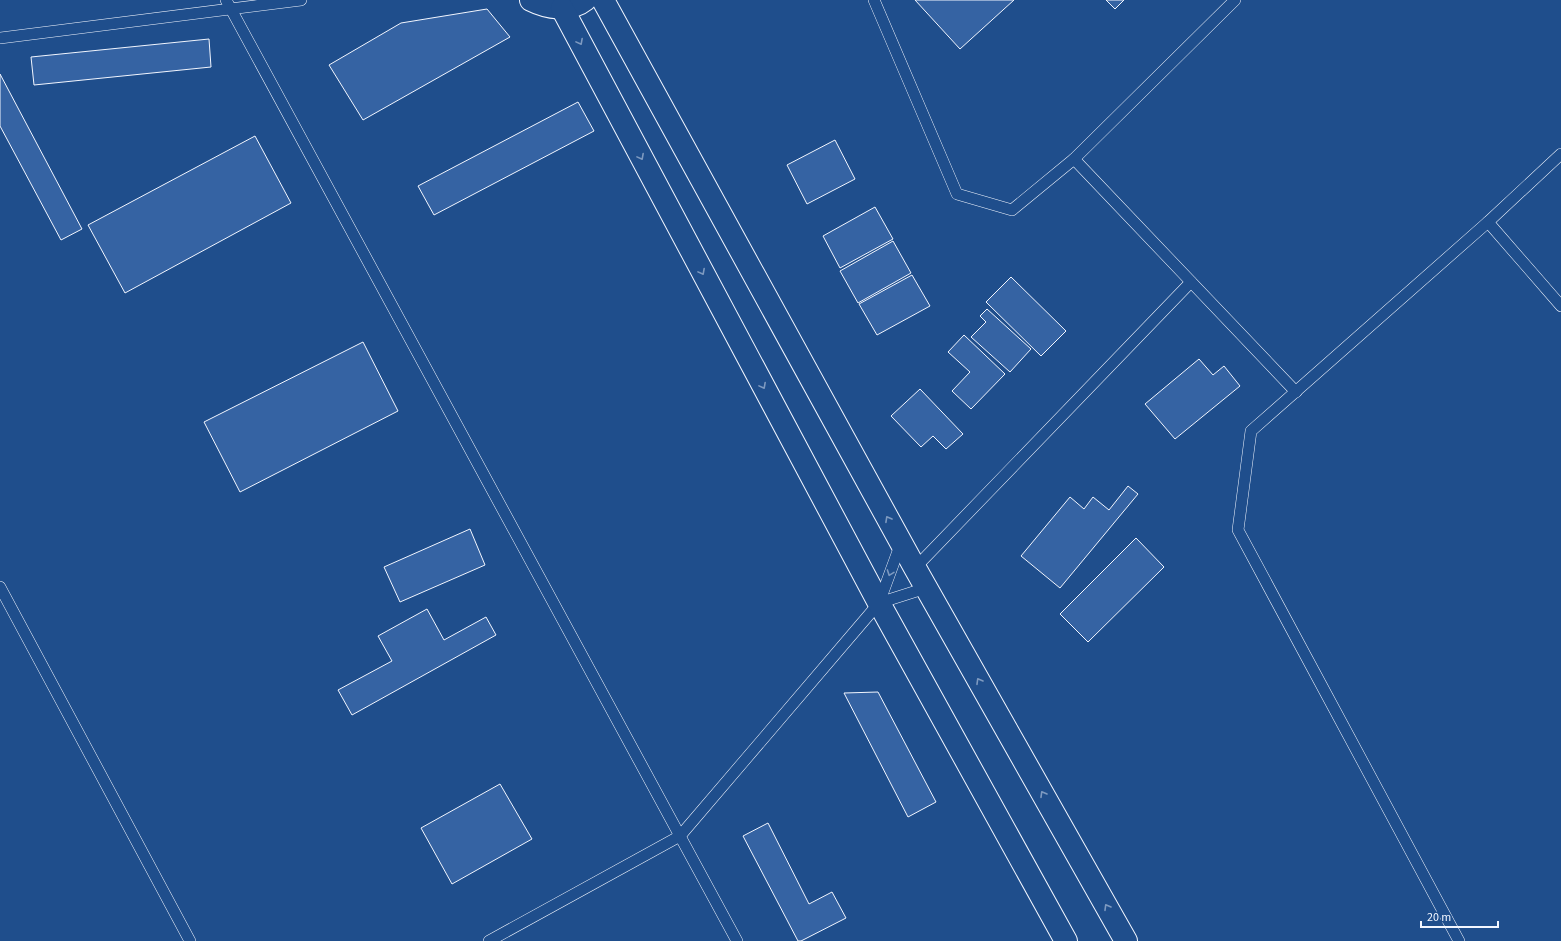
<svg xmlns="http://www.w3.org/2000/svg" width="1561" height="941" font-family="'Source Sans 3',sans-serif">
  <rect width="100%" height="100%" fill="#1f4e8c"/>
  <!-- building -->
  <g fill="#3563a3" stroke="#f2f6ff">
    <path d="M 915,0 L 1014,0 L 960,49 Z"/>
    <path d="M 1106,0 L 1124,0 L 1115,9 Z"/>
    <path d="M 487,9 L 510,37 L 363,120 L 329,65 L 401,23 Z"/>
    <path d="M 209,39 L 211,67 L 34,85 L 31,57 Z"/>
    <path d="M 0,74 L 82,229 L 61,240 L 0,126 Z"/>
    <path d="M 578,102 L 594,131 L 434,215 L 418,186 Z"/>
    <path d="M 255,136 L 291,203 L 125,293 L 88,225 Z"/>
    <path d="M 835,140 L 855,179 L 807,204 L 787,165 Z"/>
    <path d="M 875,207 L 893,239 L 840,268 L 823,236 Z"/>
    <path d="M 893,241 L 911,273 L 858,303 L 840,271 Z"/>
    <path d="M 912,275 L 930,306 L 877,335 L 859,304 Z"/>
    <path d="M 1011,277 L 1066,331 L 1041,356 L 986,302 Z"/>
    <path d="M 987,309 L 1031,349 L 1010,372 L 971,337 L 986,322 L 980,316 Z"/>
    <path d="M 964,335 L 1005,374 L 971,409 L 952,391 L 970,372 L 948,352 Z"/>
    <path d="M 363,342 L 398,411 L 240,492 L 204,422 Z"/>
    <path d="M 1199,359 L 1213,375 L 1224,366 L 1240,386 L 1175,439 L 1145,404 Z"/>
    <path d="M 920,389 L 963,434 L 946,449 L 933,436 L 921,447 L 891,416 Z"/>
    <path d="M 1128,486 L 1138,494 L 1060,588 L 1021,556 L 1070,497 L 1084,509 L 1093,497 L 1109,510 Z"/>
    <path d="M 470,529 L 485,565 L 400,602 L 384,567 Z"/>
    <path d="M 1136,538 L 1164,567 L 1088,642 L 1060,614 Z"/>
    <path d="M 427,609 L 444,640 L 486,617 L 496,635 L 352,715 L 338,690 L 392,661 L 378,636 Z"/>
    <path d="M 878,692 L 936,802 L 908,817 L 844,693 Z"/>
    <path d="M 500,784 L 532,839 L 452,884 L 421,828 Z"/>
    <path d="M 768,823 L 809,904 L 832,892 L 846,918 L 801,941 L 798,941 L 743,836 Z"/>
  </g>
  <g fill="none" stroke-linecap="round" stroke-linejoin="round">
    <defs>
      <g id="lane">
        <path d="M 226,0 L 737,941"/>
        <path d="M 874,0 L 957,194 L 1012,210 L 1074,159"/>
        <path d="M 1235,0 L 1074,159 L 1296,392"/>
        <path d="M 0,38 L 301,0"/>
        <path d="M 1561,154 L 1488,222 L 1561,306"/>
        <path d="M 915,568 L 1191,282"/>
        <path d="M 0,587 L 190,941"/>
        <path d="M 879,603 L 926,588"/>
        <path d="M 489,941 L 680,836 L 879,603 L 901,543"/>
        <path d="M 1459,941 L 1238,530 L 1251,431 L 1488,222"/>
      </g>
      <g id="secondary">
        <path d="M 531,0 C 547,8 570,12 585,0"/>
        <path d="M 603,0 L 915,568 L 1126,941"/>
        <path d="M 562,8 L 879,603 L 1066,941"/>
      </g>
    </defs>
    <!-- lane casing -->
    <use href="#lane" stroke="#f2f6ff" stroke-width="12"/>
    <!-- secondary casing -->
    <use href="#secondary" stroke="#f2f6ff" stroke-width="24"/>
    <!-- lane -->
    <use href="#lane" stroke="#1f4e8c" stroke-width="11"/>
    <!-- secondary -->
    <use href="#secondary" stroke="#1f4e8c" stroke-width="22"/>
  </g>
  <!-- one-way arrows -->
  <defs><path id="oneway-chevron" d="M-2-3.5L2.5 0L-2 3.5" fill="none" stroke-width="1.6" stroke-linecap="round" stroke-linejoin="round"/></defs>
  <g stroke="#7e9ac0">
    <use href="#oneway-chevron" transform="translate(580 42) rotate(62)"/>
    <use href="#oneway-chevron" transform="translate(641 157) rotate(62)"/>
    <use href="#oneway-chevron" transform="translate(702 272) rotate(62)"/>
    <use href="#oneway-chevron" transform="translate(763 386) rotate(62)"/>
    <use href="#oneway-chevron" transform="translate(888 519) rotate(-119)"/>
    <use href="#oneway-chevron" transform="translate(890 573) rotate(110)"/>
    <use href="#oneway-chevron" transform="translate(979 681) rotate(-120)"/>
    <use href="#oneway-chevron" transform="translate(1043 794) rotate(-120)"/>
    <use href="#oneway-chevron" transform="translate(1107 907) rotate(-120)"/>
  </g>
  <!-- scale -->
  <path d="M1421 921v6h77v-6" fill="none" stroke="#f2f6ff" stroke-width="2"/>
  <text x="1427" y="921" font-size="12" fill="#f2f6ff" stroke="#1f4e8c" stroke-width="3" paint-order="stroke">20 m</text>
</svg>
